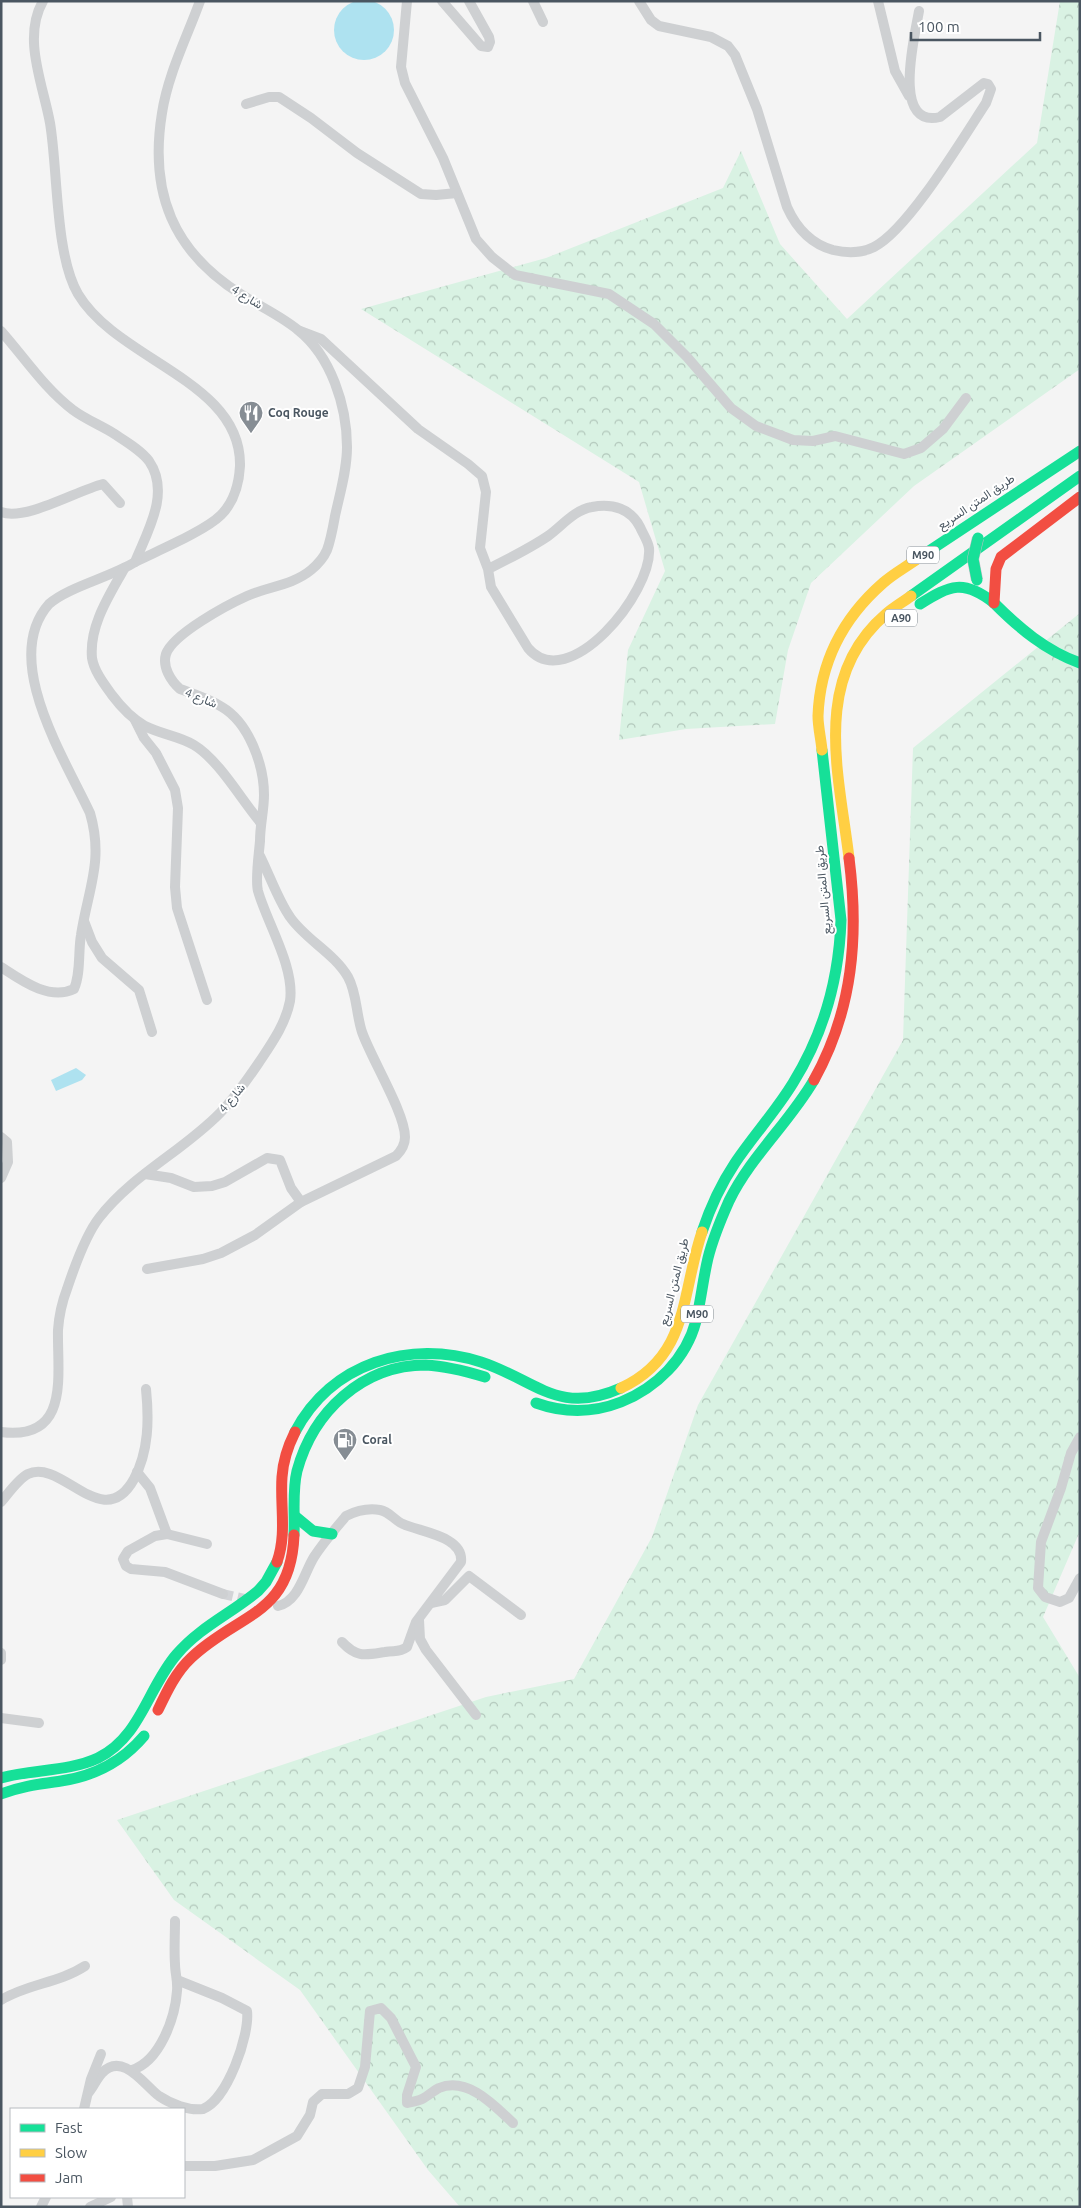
<svg xmlns="http://www.w3.org/2000/svg" width="1081" height="2208" font-family="Ubuntu,Vazirmatn,sans-serif">
  <defs>
    <pattern id="forest-crowns" width="20" height="18" patternUnits="userSpaceOnUse" patternTransform="scale(1.25)"><rect width="20" height="18" fill="#d9f2e3"/><path d="M2 6a3 3 0 1 1 6 0M12 15a3 3 0 1 1 6 0" fill="none" stroke="#b2c7bb"/></pattern>
  </defs>
  <rect width="100%" height="100%" fill="#f4f4f4"/>
  <!-- forest -->
  <g fill="url(#forest-crowns)">
    <path d="M 1060,1 L 1080,1 L 1080,369 L 914,486 L 811,583 L 788,650 L 775,724 L 686,729 L 619,740 L 628,650 L 665,571 L 639,482 L 361,309 L 546,258 L 723,188 L 741,151 L 780,244 L 847,319 L 1037,143 Z"/>
    <path d="M 1080,613 L 1080,1531 L 1043,1617 L 1080,1678 L 1080,2207 L 460,2207 L 428,2170 L 300,1990 L 174,1900 L 117,1820 L 486,1697 L 574,1679 L 652,1537 L 698,1405 L 903,1040 L 913,748 Z"/>
  </g>
  <!-- water -->
  <g fill="#aee2f0">
    <circle cx="364" cy="30" r="30"/>
    <path d="M 76,1068 L 86,1075 L 82,1080 L 56,1091 L 51,1080 Z"/>
  </g>
  <g fill="none" stroke-linecap="round" stroke-linejoin="round">
    <!-- street-tunnel -->
    <path stroke="#d2d4d7" stroke-width="10" stroke-dasharray="10 5" stroke-linecap="butt" d="M 223,1594 L 249,1600"/>
    <!-- street -->
    <g stroke="#ced0d2" stroke-width="10">
      <path d="M 43,1 C 22,38 43,84 50,123 C 58,170 55,255 78,294 C 118,361 242,381 240,466 C 239,484 234,502 221,515 C 205,531 157,551 135,562"/>
      <path d="M 407,1 L 401,67 L 405,83 L 443,158 L 476,239 L 492,257 L 515,275 L 609,294 L 654,324 L 687,357 L 731,408 L 756,426 L 793,440 L 813,441 L 835,436 L 904,454 L 921,448 L 943,429 L 966,398"/>
      <path d="M 442,1 L 481,46 L 488,47 L 490,42 L 489,37 L 469,1"/>
      <path d="M 533,1 L 543,22"/>
      <path d="M 639,1 L 651,20 L 659,26 L 711,37 L 728,46 L 735,55 L 757,109 L 787,207 C 796,227 811,244 833,250 C 846,253 862,253 874,247 C 908,230 963,138 986,103 L 991,89 L 988,84 L 984,83 L 940,117 C 891,129 915,35 919,11"/>
      <path d="M 878,1 L 895,71 L 909,96"/>
      <path d="M 246,104 L 269,97 L 279,97 L 311,118 L 357,153 L 421,194 L 436,195 L 457,193"/>
      <path d="M 1,331 C 24,357 45,389 73,410 C 85,419 100,425 113,433 C 125,441 141,450 149,461 C 171,493 147,532 135,562 C 111,577 68,587 49,604 C 0,659 65,759 90,813 C 104,861 88,889 81,935 C 78,952 81,973 74,989 C 49,1001 21,980 1,967"/>
      <path d="M 300,331 L 321,339 L 418,429 L 468,464 L 482,476 L 486,492 L 480,548 L 488,569 C 508,559 529,549 548,536 C 562,526 574,510 592,507 C 613,503 631,509 640,527 C 643,534 648,541 649,548 C 653,592 568,696 528,648 L 491,587 L 488,569"/>
      <path d="M 1,512 C 26,521 76,491 103,484 L 120,503"/>
      <path d="M 124,569 C 109,596 89,626 92,658 C 94,671 104,684 112,695 C 121,707 131,718 145,726 C 160,734 179,736 194,745 C 219,760 242,801 261,823"/>
      <path d="M 135,720 L 144,738 L 156,753 L 175,790 L 178,808 L 175,887 L 177,908 L 207,1000"/>
      <path d="M 84,921 L 92,942 L 102,958 L 139,990 L 152,1032"/>
      <path d="M 1,1137 L 7,1142 L 8,1162 L 1,1178"/>
      <path d="M 145,1174 L 171,1178 L 194,1187 L 212,1186 L 225,1182 L 267,1158 L 280,1160 L 291,1188 L 301,1202"/>
      <path d="M 147,1269 L 203,1259 L 221,1253 L 255,1235 L 301,1202 L 396,1156 C 401,1151 405,1145 405,1137 C 405,1113 371,1058 362,1032 C 356,1014 357,993 348,977 C 334,953 306,940 290,917 C 279,902 269,874 260,856"/>
      <path d="M 1,1432 C 71,1441 57,1375 58,1330 C 59,1316 62,1302 67,1289 C 74,1268 85,1236 99,1218 C 132,1175 183,1151 220,1113 C 236,1097 249,1077 262,1058 C 274,1040 286,1022 290,1001 C 295,967 267,923 258,891 C 255,879 259,854 260,841 C 260,825 264,810 264,795 C 264,765 249,723 222,707 C 209,699 194,694 180,689 C 171,681 162,667 166,654 C 173,634 227,605 247,596 C 267,587 293,585 311,570 C 317,565 324,557 327,550 C 331,539 333,527 335,516 C 340,493 347,470 347,447 C 347,406 331,356 298,330 C 281,316 261,307 242,295 C 173,252 149,193 162,113 C 168,74 187,37 200,1"/>
      <path d="M 1080,1437 L 1071,1453 L 1061,1488 L 1041,1542 L 1038,1588 L 1045,1597 L 1060,1602 L 1069,1598 L 1080,1578"/>
      <path d="M 137,1472 L 150,1488 L 167,1534"/>
      <path d="M 1,1502 C 8,1494 18,1479 28,1474 C 62,1458 103,1535 134,1479 C 149,1451 149,1419 146,1389"/>
      <path d="M 207,1544 L 167,1534 L 155,1536 L 128,1551 L 123,1559 L 126,1566 L 131,1569 L 165,1572 L 223,1594"/>
      <path d="M 431,1603 L 445,1600 L 469,1576 L 521,1615"/>
      <path d="M 278,1606 C 299,1601 304,1573 314,1557 C 323,1543 335,1529 346,1516 C 356,1511 368,1508 380,1510 C 390,1512 394,1520 403,1524 C 420,1532 464,1536 461,1562 L 416,1622 L 407,1647 C 399,1653 394,1650 385,1652 C 365,1655 357,1658 342,1642"/>
      <path d="M 419,1620 L 420,1639 L 426,1650 L 476,1715"/>
      <path d="M 1,1653 L 1,1660"/>
      <path d="M 1,1718 L 39,1723"/>
      <path d="M 1,2000 C 27,1984 59,1983 85,1966"/>
      <path d="M 132,2070 C 160,2061 175,2018 177,1991 C 178,1981 175,1973 175,1964 C 174,1950 175,1935 175,1921"/>
      <path d="M 89,2092 C 94,2086 97,2078 102,2073 C 123,2051 145,2086 159,2096 C 171,2104 189,2111 203,2109 C 227,2100 250,2035 247,2011 L 222,1998 L 177,1980"/>
      <path d="M 84,2109 L 91,2079 L 101,2054"/>
      <path d="M 184,2166 L 215,2166 L 253,2160 L 297,2136 L 310,2115 L 313,2102 L 322,2094 L 348,2094 L 358,2088 L 365,2067 L 370,2011 L 381,2008 L 391,2018 L 416,2067 L 407,2095 L 407,2103 C 412,2102 418,2101 422,2099 C 428,2096 433,2091 439,2088 C 467,2076 494,2105 513,2123"/>
      <path d="M 127,2197 L 128,2207"/>
      <path d="M 41,2207 L 46,2197"/>
      <path d="M 90,2207 L 111,2197"/>
    </g>
    <!-- fast -->
    <g stroke="#16e098" stroke-width="11">
      <path d="M 917,559 L 1080,451"/>
      <path d="M 911,596 L 1080,476"/>
      <path d="M 994,603 C 1019,628 1046,651 1080,663"/>
      <path d="M 920,604 C 950,585 964,579 994,603"/>
      <path d="M 702,1232 C 710,1208 721,1184 735,1163 C 753,1136 776,1111 793,1083 C 824,1033 839,979 841,920 L 822,750"/>
      <path d="M 536,1403 C 564,1413 593,1413 621,1402 C 656,1388 686,1359 696,1321 C 701,1300 703,1279 708,1258 C 713,1238 721,1219 729,1201 C 751,1156 789,1123 814,1080"/>
      <path d="M 295,1432 C 331,1363 410,1339 481,1362 C 536,1380 558,1416 621,1388"/>
      <path d="M 296,1517 L 313,1531 L 332,1534"/>
      <path d="M 294,1535 C 295,1514 292,1491 297,1471 C 313,1412 362,1365 426,1365 C 446,1366 465,1371 485,1377"/>
      <path d="M 1,1778 C 32,1769 68,1772 98,1758 C 141,1737 148,1687 177,1654 C 200,1627 232,1613 258,1591 L 266,1582 L 277,1562"/>
      <path d="M 1,1794 C 21,1786 40,1784 61,1781 C 95,1776 122,1762 144,1736"/>
    </g>
    <!-- slow -->
    <g stroke="#ffcf43" stroke-width="11">
      <path d="M 822,750 C 821,739 818,727 818,716 C 820,663 843,618 883,583 C 893,574 906,567 917,559"/>
      <path d="M 849,858 C 839,774 811,678 886,614 C 894,607 903,602 911,596"/>
      <path d="M 621,1388 C 690,1356 681,1293 702,1232"/>
    </g>
    <!-- jam -->
    <g stroke="#f24e42" stroke-width="11">
      <path d="M 994,603 L 996,569 L 1001,557 L 1080,497"/>
      <path d="M 814,1080 C 853,1010 859,936 849,858"/>
      <path d="M 277,1562 C 287,1534 280,1506 282,1477 C 283,1461 288,1446 295,1432"/>
      <path d="M 158,1710 C 167,1691 176,1672 191,1658 C 238,1613 291,1616 294,1535"/>
    </g>
    <defs>
      <path id="fast-bridge" d="M 977,580 L 973,559 L 978,538"/>
    </defs>
    <!-- fast-bridge casing -->
    <use href="#fast-bridge" stroke="#b9bec3" stroke-width="12" stroke-linecap="butt"/>
    <!-- fast-bridge -->
    <use href="#fast-bridge" stroke="#16e098" stroke-width="11"/>
  </g>
  <!-- icons -->
  <defs>
    <symbol id="restaurant-pin" viewBox="-11 -11 22 30"><path d="M0 17L-7.5 6A9.5 9.5 0 1 1 7.5 6Z" fill="#868d94" stroke="#fff"/><path d="M-5-6h1v4h1v-4h1v4h1v-4h1v5L-1.5 .5V6h-2V.5L-5-1ZM5-6V6H3V1.5H1.5Q1.5-4 5-6Z" fill="#fff"/></symbol>
    <symbol id="fuel-pin" viewBox="-11 -11 22 30"><path d="M0 17L-7.5 6A9.5 9.5 0 1 1 7.5 6Z" fill="#868d94" stroke="#fff"/><path d="M-5.5-6h7V0h2V4h1.3V-2.5L3-4.5l.8-.8L6-3V5H2.5V1h-1V6h-7ZM-4.2-4.7v3.2H.2V-4.7Z" fill="#fff"/></symbol>
  </defs>
  <g fill-rule="evenodd">
    <use href="#restaurant-pin" x="237" y="399" width="28" height="38"/>
    <use href="#fuel-pin" x="331" y="1426" width="28" height="38"/>
  </g>
  <g text-anchor="middle" stroke-width="4" stroke-linejoin="round" paint-order="stroke">
    <!-- shield labels -->
    <g fill="#fff" stroke="#808990" stroke-width="1">
      <rect x="907" y="546.5" width="32" height="17" rx="4"/>
      <rect x="885" y="609.5" width="32" height="17" rx="4"/>
      <rect x="681" y="1305.5" width="32" height="17" rx="4"/>
    </g>
    <g font-size="11" font-weight="bold" fill="#4a5661">
      <text x="923" y="559">M90</text>
      <text x="901" y="622">A90</text>
      <text x="697" y="1318">M90</text>
    </g>
    <!-- street labels -->
    <g font-size="12" fill="#4a5661" stroke="#fff">
      <text transform="translate(247 297) rotate(32)" y="4">شارع 4</text>
      <text transform="translate(976 502) rotate(-34)" y="4">طريق المتن السريع</text>
      <text transform="translate(201 698) rotate(22)" y="4">شارع 4</text>
      <text transform="translate(823 890) rotate(-95)" y="4">طريق المتن السريع</text>
      <text transform="translate(232 1098) rotate(-50)" y="4">شارع 4</text>
      <text transform="translate(674 1282) rotate(-76)" y="4">طريق المتن السريع</text>
    </g>
    <!-- poi labels -->
    <g font-size="12" font-weight="bold" fill="#4a5661" stroke="#fff" text-anchor="start">
      <text x="268" y="417">Coq Rouge</text>
      <text x="362" y="1444">Coral</text>
    </g>
  </g>
  <!-- border -->
  <rect width="1081" height="2208" fill="none" stroke="#4a5661" stroke-width="5"/>
  <!-- legend -->
  <rect x="10" y="2108" width="175" height="90" fill="#ffffff" stroke="#b7bbc0"/>
  <rect x="20" y="2124" width="25" height="8" fill="#16e098" stroke="#b7bbc0"/>
  <text x="55" y="2133" font-size="15" fill="#4a5661">Fast</text>
  <rect x="20" y="2149" width="25" height="8" fill="#ffcf43" stroke="#b7bbc0"/>
  <text x="55" y="2158" font-size="15" fill="#4a5661">Slow</text>
  <rect x="20" y="2174" width="25" height="8" fill="#f24e42" stroke="#b7bbc0"/>
  <text x="55" y="2183" font-size="15" fill="#4a5661">Jam</text>
  <!-- scale -->
  <path d="M911 32v8h129v-8" fill="none" stroke="#4a5661" stroke-width="2.5"/>
  <text x="918" y="32" font-size="15" fill="#4a5661" stroke="#ffffff" stroke-width="4" paint-order="stroke">100 m</text>
</svg>
